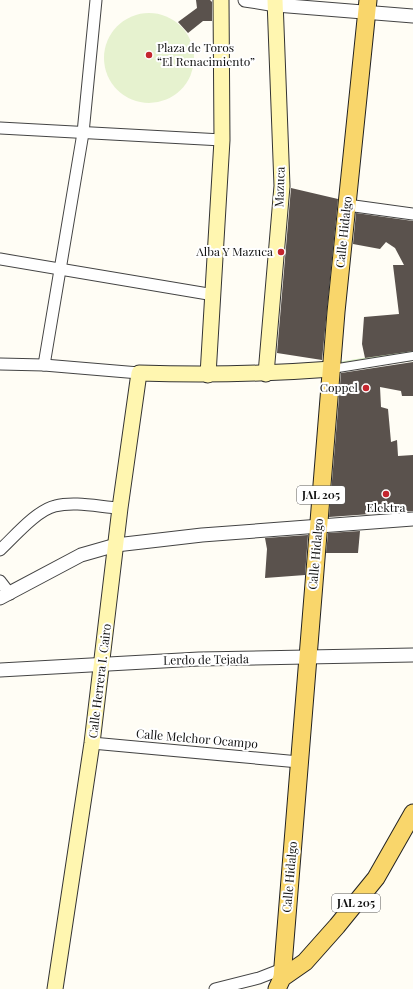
<svg xmlns="http://www.w3.org/2000/svg" width="413" height="989" font-family="'Playfair Display',serif">
  <rect width="100%" height="100%" fill="#fffdf5"/>
  <!-- green -->
  <path fill="#d5ebbd" d="M 413,350 L 413,361 L 331,372 L 332,363 Z"/>
  <!-- pitch -->
  <circle fill="#e6f2cf" cx="149" cy="58" r="45"/>
  <!-- building -->
  <g fill="#5a524d">
    <path d="M 196,0 L 210,0 L 212,2 L 212,21 L 203,21 L 188,33 L 178,22 L 197,8 Z"/>
    <path d="M 291,188 L 338,199 L 322,360 L 277,353 Z"/>
    <path d="M 356,213 L 413,221 L 413,351 L 365,358 L 362,344 L 364,317 L 399,314 L 393,265 L 404,265 L 395,248 L 386,242 L 380,249 L 353,244 Z"/>
    <path d="M 413,362 L 413,396 L 402,396 L 401,391 L 380,387 L 381,407 L 388,409 L 391,442 L 397,440 L 398,456 L 413,455 L 413,511 L 329,517 L 341,373 Z"/>
    <path d="M 360,531 L 358,553 L 326,553 L 328,533 Z"/>
    <path d="M 308,535 L 305,575 L 265,578 L 267,549 L 265,538 Z"/>
  </g>
  <g fill="none" stroke-linecap="round" stroke-linejoin="round">
    <defs>
      <path id="pedestrian" d="M 332,369 L 413,356"/>
      <g id="minor">
        <path d="M 0,128 L 222,140"/>
        <path d="M 347,205 L 413,214"/>
        <path d="M 0,259 L 214,295"/>
        <path d="M 0,364 L 44,365 L 139,373"/>
        <path d="M 44,365 L 83,133 L 96,0"/>
        <path d="M 0,550 C 14,537 37,510 55,506 C 75,501 100,507 120,508"/>
        <path d="M 0,581 L 10,594"/>
        <path d="M 92,743 L 299,762"/>
        <path d="M 215,989 L 259,978 L 282,969"/>
      </g>
      <g id="tertiary">
        <path d="M 245,0 L 276,5 L 413,16"/>
        <path d="M 0,598 L 81,555 L 116,545 L 202,535 L 413,519"/>
        <path d="M 0,670 L 199,659 L 413,655"/>
      </g>
      <g id="secondary">
        <path d="M 266,374 L 282,186 L 275,0"/>
        <path d="M 208,375 L 222,140 L 221,0"/>
        <path d="M 55,989 L 92,743 L 120,508 L 139,373 C 204,375 267,374 332,369"/>
      </g>
      <g id="primary">
        <path d="M 282,978 L 336,312 L 368,0"/>
        <path d="M 277,989 L 282,978 L 305,962 L 337,926 L 376,878 L 413,813"/>
      </g>
    </defs>
    <!-- pedestrian casing -->
    <use href="#pedestrian" stroke="#444" stroke-width="10"/>
    <!-- minor casing -->
    <use href="#minor" stroke="#444" stroke-width="13"/>
    <!-- tertiary casing -->
    <use href="#tertiary" stroke="#444" stroke-width="15"/>
    <!-- secondary casing -->
    <use href="#secondary" stroke="#333" stroke-width="17"/>
    <!-- primary casing -->
    <use href="#primary" stroke="#222" stroke-width="19"/>
    <!-- pedestrian -->
    <use href="#pedestrian" stroke="#fff" stroke-width="8"/>
    <!-- minor -->
    <use href="#minor" stroke="#fff" stroke-width="11"/>
    <!-- tertiary -->
    <use href="#tertiary" stroke="#fff" stroke-width="13"/>
    <!-- secondary -->
    <use href="#secondary" stroke="#fff6b0" stroke-width="15"/>
    <!-- primary -->
    <use href="#primary" stroke="#f9d66b" stroke-width="17"/>
  </g>
  <!-- markers -->
  <g fill="#c4262e" stroke="#fff" stroke-width="1.5">
    <circle cx="149" cy="55" r="4"/>
    <circle cx="281" cy="252" r="4"/>
    <circle cx="366" cy="388" r="4"/>
    <circle cx="386" cy="494" r="4"/>
  </g>
  <g text-anchor="middle" stroke-width="4" stroke-linejoin="round" paint-order="stroke">
    <!-- shield labels -->
    <g fill="#fff" stroke="#585858" stroke-width="1">
      <rect x="297" y="486" width="48" height="18" rx="3"/>
      <rect x="332" y="894" width="48" height="18" rx="3"/>
    </g>
    <g font-size="11" font-weight="bold" fill="#111">
      <text x="321" y="499">JAL 205</text>
      <text x="356" y="907">JAL 205</text>
    </g>
    <!-- poi labels -->
    <g font-size="12" fill="#111" stroke="#fff" text-anchor="end">
      <text x="157" y="52" text-anchor="start">Plaza de Toros<tspan x="157" dy="14">“El Renacimiento”</tspan></text>
      <text x="273" y="256">Alba Y Mazuca</text>
      <text x="358" y="392">Coppel</text>
      <text x="386" y="512" text-anchor="middle">Elektra</text>
    </g>
    <!-- street labels -->
    <g font-size="12" fill="#111" stroke="#fff">
      <text transform="translate(280 187) rotate(-88)" y="4">Mazuca</text>
      <text transform="translate(344 232) rotate(-84)" y="4">Calle Hidalgo</text>
      <text transform="translate(316 554) rotate(-85)" y="4">Calle Hidalgo</text>
      <text transform="translate(206 660) rotate(-1)" y="4">Lerdo de Tejada</text>
      <text transform="translate(100 681) rotate(-83)" y="4">Calle Herrera I. Cairo</text>
      <text transform="translate(197 739) rotate(5)" y="4">Calle Melchor Ocampo</text>
      <text transform="translate(290 877) rotate(-85)" y="4">Calle Hidalgo</text>
    </g>
  </g>
</svg>
